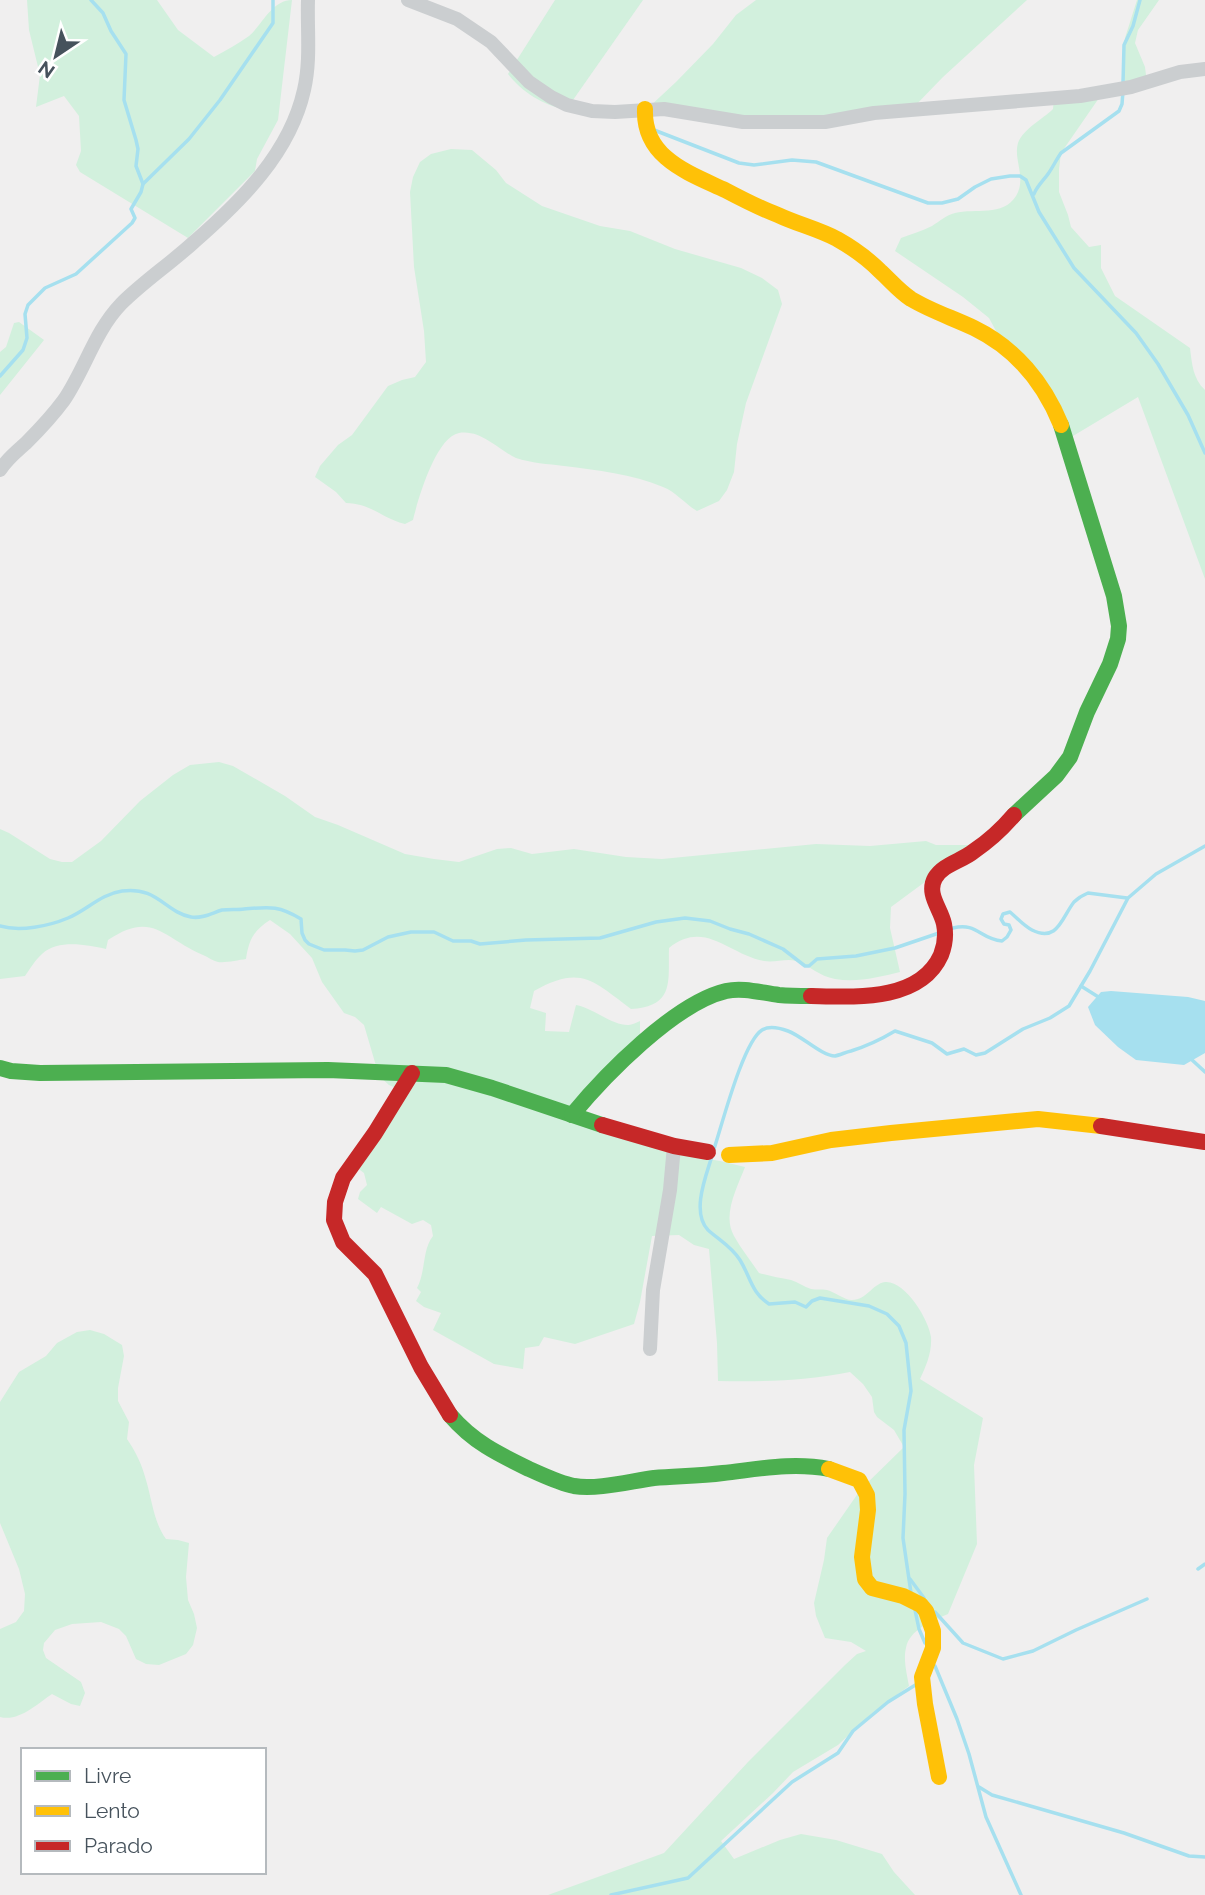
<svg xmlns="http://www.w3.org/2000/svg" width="1205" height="1895" font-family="Raleway,sans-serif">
  <rect width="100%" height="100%" fill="#f0efef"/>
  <!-- green -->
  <g fill="#d2f0dd">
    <path d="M 27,0 L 157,0 L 178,30 L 214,57 C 225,51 238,44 249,36 C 262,25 272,0 292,0 L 278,120 L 257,159 L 255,171 L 188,238 L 80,172 L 76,165 L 81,151 L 79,116 L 64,96 L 36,107 L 40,75 L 29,30 Z"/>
    <path d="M 555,0 L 643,0 L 566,110 C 542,104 524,94 508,74 Z"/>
    <path d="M 756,0 L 1027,0 L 943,77 L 912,109 L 808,125 L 647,109 L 676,82 L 713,44 L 736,15 Z"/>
    <path d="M 1137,0 L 1159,0 L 1138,30 L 1135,43 L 1145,67 L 1147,83 L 1121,91 L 1125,38 Z"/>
    <path d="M 1054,98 L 1099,98 L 1061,153 L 1059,169 L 1059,192 L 1068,215 L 1071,227 L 1089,247 L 1101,245 L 1101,268 L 1115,296 L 1190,348 C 1192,364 1193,379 1205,390 L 1205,579 L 1138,397 L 1063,442 L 1056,420 L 1002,342 L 989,318 L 963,297 L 895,251 L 901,238 C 911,234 922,231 932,226 C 940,221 946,215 955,213 C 975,208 1003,217 1016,196 C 1027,178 1013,159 1018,143 C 1023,129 1043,119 1053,109 Z"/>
    <path d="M 451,149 L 472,150 L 496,170 L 506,183 L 542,206 L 600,226 L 630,231 L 675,249 L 741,268 L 762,278 L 778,290 L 782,304 L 746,403 L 737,444 L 734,472 L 727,490 L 719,501 L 697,511 C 685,504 676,492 663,487 C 632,474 597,470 564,466 C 548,464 531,463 516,458 C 500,451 481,429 459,433 C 436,437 418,499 413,520 L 405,524 C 381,518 373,504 346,503 L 336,492 L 315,477 L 320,466 L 338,445 L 352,435 L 388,386 L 402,380 L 415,377 L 426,362 L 424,331 L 414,267 L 410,192 L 413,177 L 420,162 L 431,154 Z"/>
    <path d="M 19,322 L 44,340 L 0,395 L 0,352 L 6,347 L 14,323 Z"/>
    <path d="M 219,762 L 233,766 L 285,796 L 315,817 L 338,825 L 405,854 L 434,859 L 459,862 L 497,849 L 511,848 L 532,854 L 574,849 L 626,857 L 662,859 L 816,844 L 870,846 L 926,841 L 936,845 L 975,845 L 891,907 L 890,928 L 900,972 C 879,977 857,983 835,979 C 819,976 810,966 796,961 C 786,958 775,963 764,961 C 729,955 705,919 669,948 C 668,982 675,1006 631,1009 C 592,980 581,965 534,991 L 530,1008 L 546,1013 L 545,1031 L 569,1032 L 576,1005 C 593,1008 613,1026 629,1025 C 631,1025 638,1022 640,1021 L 640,1042 L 571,1107 L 661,1151 L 720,1161 L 745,1167 C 737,1188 722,1215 734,1236 C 741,1249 751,1261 759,1273 C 770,1276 780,1278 791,1280 C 798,1282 804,1287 811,1289 C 816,1290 822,1289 827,1290 C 835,1292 844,1300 852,1300 C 867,1300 872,1284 885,1282 C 905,1280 929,1320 931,1337 C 932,1353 926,1366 920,1379 L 983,1418 L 974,1465 L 977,1544 L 948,1614 C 933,1620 909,1630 906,1648 C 903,1659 907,1675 909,1686 L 871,1714 L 838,1745 L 793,1772 L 773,1793 L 721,1841 L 734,1859 L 780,1840 L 801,1834 L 836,1840 L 882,1854 L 894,1872 L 915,1895 L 548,1895 L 664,1853 L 748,1762 L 845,1665 L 857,1654 L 866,1651 L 851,1642 L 825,1638 L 816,1616 L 814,1603 L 824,1560 L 827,1538 L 861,1489 L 904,1447 L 894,1430 L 877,1417 L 874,1412 L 872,1397 L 863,1384 L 850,1372 C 807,1381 762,1382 718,1381 L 717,1343 L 709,1249 L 694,1245 L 679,1235 L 652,1236 L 640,1302 L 634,1324 L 575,1344 L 544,1337 L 539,1346 L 525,1348 L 523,1369 L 494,1364 L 433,1330 L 441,1313 L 424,1307 L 416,1301 L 421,1292 L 417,1288 C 426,1271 422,1250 433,1236 L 431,1225 L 423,1220 L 412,1224 L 381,1207 L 377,1213 L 358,1199 L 360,1192 L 367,1185 L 364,1173 L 352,1164 L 398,1089 L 389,1085 L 379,1076 L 364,1025 L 355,1017 L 344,1013 L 322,982 L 312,958 L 290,934 L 270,920 C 253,931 249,940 246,959 C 238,960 226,963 218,962 C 213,961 208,957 203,955 C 163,938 153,910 108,940 L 106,949 C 86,945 59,939 42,954 C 35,960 30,969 25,976 L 0,979 L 0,829 L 9,833 L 50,859 L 62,862 L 72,862 L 101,841 L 140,801 L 173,775 L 190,765 Z"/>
    <path d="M 90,1330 L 104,1334 L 122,1345 L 124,1356 L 118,1388 L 118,1401 L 129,1422 L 127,1439 C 136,1452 142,1465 146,1480 C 152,1500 154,1523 166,1539 L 178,1540 L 189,1543 L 186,1577 L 188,1600 L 194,1614 L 197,1628 L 193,1645 L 186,1654 L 159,1665 L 146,1664 L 136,1659 L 126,1636 L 119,1629 L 101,1622 L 72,1624 L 55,1630 L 44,1643 L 43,1650 L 46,1658 L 81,1682 L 85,1693 L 80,1706 L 71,1704 L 52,1694 C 37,1704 19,1722 0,1717 L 0,1629 L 16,1622 L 24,1611 L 25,1594 L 19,1569 L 0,1523 L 0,1402 L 19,1372 L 46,1356 L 57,1343 L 77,1332 Z"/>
  </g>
  <!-- water -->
  <path fill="#a6e0ef" d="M 1111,991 L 1188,997 L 1205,1001 L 1205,1053 L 1184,1065 L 1136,1060 L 1118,1047 L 1095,1025 L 1088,1007 L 1101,992 Z"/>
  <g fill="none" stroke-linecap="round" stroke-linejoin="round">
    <!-- stream -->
    <g stroke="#a6e0ef" stroke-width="3.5">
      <path d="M 1123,83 L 1124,45 L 1133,26 L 1140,0"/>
      <path d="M 654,130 L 739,163 L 754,165 L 792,160 L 816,162 L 928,203 L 942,203 L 958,199 L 975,187 L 991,179 L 1010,176 L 1020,176 L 1026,180 L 1039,212 L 1074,268 L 1136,333 L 1158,364 L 1188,415 L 1205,453"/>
      <path d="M 143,184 L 189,139 L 220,100 L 273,23 L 273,0"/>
      <path d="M 1034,194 C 1037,186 1043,181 1048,174 C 1053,167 1056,160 1061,153 L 1119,111 L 1122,104 L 1123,91"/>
      <path d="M 0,376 L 23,350 L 27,338 L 25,314 L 28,305 L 45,288 L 76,274 L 132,223 L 135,218 L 131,209 L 141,192 L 143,184 L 136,166 L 138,149 L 136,140 L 124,100 L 126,54 L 111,31 L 103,13 L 91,0"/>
      <path d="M 0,926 C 20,932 49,926 68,918 C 87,910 101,894 122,891 C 157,886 165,912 191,917 C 202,919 212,913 222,910 C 230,909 237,910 244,909 C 269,907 278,905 301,919 L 302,933 L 305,940 L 309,944 L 324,950 L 345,950 L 355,951 L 363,950 L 388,937 L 411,932 L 434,932 L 453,941 L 471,941 L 480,944 L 526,940 L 600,938 L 656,922 L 685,918 L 710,921 L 730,929 L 749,934 L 783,949 L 805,966 L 809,966 L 817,959 L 856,956 L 895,948 L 939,933"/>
      <path d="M 953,928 C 977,922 980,939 1002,941 L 1007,937 L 1011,930 L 1009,925 L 1004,924 L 1001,919 L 1003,914 L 1010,912 C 1017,918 1024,926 1032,930 C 1058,943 1062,917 1074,902 C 1078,898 1083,895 1088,893 L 1127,898"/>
      <path d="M 1081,986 L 1100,998"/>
      <path d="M 1191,1059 L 1205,1072"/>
      <path d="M 714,1149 C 722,1125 743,1042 762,1030 C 770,1025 780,1028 788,1031 C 802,1036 822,1056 835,1056 C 840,1055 846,1052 851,1051 C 867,1046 880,1040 895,1031 L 932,1043 L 947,1054 L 964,1049 L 976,1055 L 985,1053 L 1023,1029 L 1050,1018 L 1069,1006 L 1090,971 L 1128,898 L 1156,874 L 1205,846"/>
      <path d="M 712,1156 C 706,1176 691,1212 708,1230 C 719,1240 731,1246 740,1260 C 751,1278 751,1292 769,1304 L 795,1302 L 806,1307 L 812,1301 L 820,1298 L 869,1306 L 887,1314 L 899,1326 L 906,1343 L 911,1391 L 904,1430 L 905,1494 L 903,1538 L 911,1593"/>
      <path d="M 1198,1569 L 1205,1564"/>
      <path d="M 910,1579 L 924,1598"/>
      <path d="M 915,1610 L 919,1629 L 925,1643"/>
      <path d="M 935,1612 L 963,1643 L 1003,1659 L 1033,1651 L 1076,1630 L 1147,1599"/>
      <path d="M 935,1666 L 957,1719 L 969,1754 L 986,1817 L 1021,1895"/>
      <path d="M 979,1787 L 992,1795 L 1124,1833 L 1189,1856 L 1205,1857"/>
      <path d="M 611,1895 L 688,1878 L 792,1782 L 838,1753 L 853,1731 L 865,1721 L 888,1702 L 917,1684"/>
    </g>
    <!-- street -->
    <g stroke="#cbced0" stroke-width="14">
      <path d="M 408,0 L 457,19 L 491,42 L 529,82 L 551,97 L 567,105 L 592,111 L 615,112 L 664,109 L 743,122 L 825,122 L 874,113 L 1080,96 L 1131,87 L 1180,72 L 1205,69"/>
      <path d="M 0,470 C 7,459 16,452 26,443 C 39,430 53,415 64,400 C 85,369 95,331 121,304 C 144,281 170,264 194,242 C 241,201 290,153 304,90 C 311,60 307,30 308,0"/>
      <path d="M 650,1349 L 653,1290 L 670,1190 L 674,1146"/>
    </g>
    <!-- fast -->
    <g stroke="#4caf50" stroke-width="16">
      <path d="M 1014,815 L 1056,776 L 1070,757 L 1087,712 L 1110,664 L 1118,639 L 1119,626 L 1114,596 L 1061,425"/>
      <path d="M 0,1068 L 11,1071 L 40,1073 L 328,1070 L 446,1075 L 492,1088 L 602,1125"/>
      <path d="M 572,1115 C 605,1075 675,1003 726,991 C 743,987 762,993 779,995 C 790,996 801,996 811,996"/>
      <path d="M 450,1415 C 473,1442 498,1454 529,1469 C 543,1475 559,1483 574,1486 C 597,1490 631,1481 654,1478 C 677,1476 700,1476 723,1473 C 759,1469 793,1462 829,1469"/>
    </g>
    <!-- slow -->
    <g stroke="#ffc107" stroke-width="16">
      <path d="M 645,109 C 643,158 689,173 725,190 C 742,199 759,208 778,215 C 797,224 818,229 837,239 C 853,248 867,258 880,271 C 890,280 899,291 911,299 C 931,311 953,318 974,328 C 1015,348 1044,383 1061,425"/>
      <path d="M 729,1155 L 772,1153 L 831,1140 L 891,1133 L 1038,1119 L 1101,1126"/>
      <path d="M 829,1469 L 859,1480 L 867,1495 L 868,1510 L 862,1557 L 865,1579 L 872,1588 L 903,1596 L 921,1605 L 926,1611 L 933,1631 L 933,1648 L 922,1677 L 925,1704 L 939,1777"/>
    </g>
    <!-- jam -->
    <g stroke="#c62828" stroke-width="16">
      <path d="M 811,996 C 854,997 920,1002 941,955 C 945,945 946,934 944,924 C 941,909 926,894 935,878 C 943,864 962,861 974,851 C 989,841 1002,829 1014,815"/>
      <path d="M 412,1073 L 375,1133 L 343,1178 L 335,1202 L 334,1220 L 343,1242 L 375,1274 L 421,1367 L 450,1415"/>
      <path d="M 602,1125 L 674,1146 L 708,1152"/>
      <path d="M 1101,1126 L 1205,1142"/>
    </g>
  </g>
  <!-- legend -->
  <rect x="21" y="1748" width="245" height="126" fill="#ffffff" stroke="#b5babe" stroke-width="2"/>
  <rect x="35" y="1771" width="35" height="10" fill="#4caf50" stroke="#b5babe" stroke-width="2"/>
  <text x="84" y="1783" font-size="21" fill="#46525c">Livre</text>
  <rect x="35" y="1806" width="35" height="10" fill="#ffc107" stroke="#b5babe" stroke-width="2"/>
  <text x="84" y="1818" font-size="21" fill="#46525c">Lento</text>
  <rect x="35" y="1841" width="35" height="10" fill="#c62828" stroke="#b5babe" stroke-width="2"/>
  <text x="84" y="1853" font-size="21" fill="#46525c">Parado</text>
  <!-- north arrow -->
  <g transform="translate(56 56) rotate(215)" stroke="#ffffff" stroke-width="5" paint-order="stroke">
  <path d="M0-5L12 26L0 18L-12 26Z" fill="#46525c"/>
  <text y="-10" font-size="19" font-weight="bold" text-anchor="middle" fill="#46525c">N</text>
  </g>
</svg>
